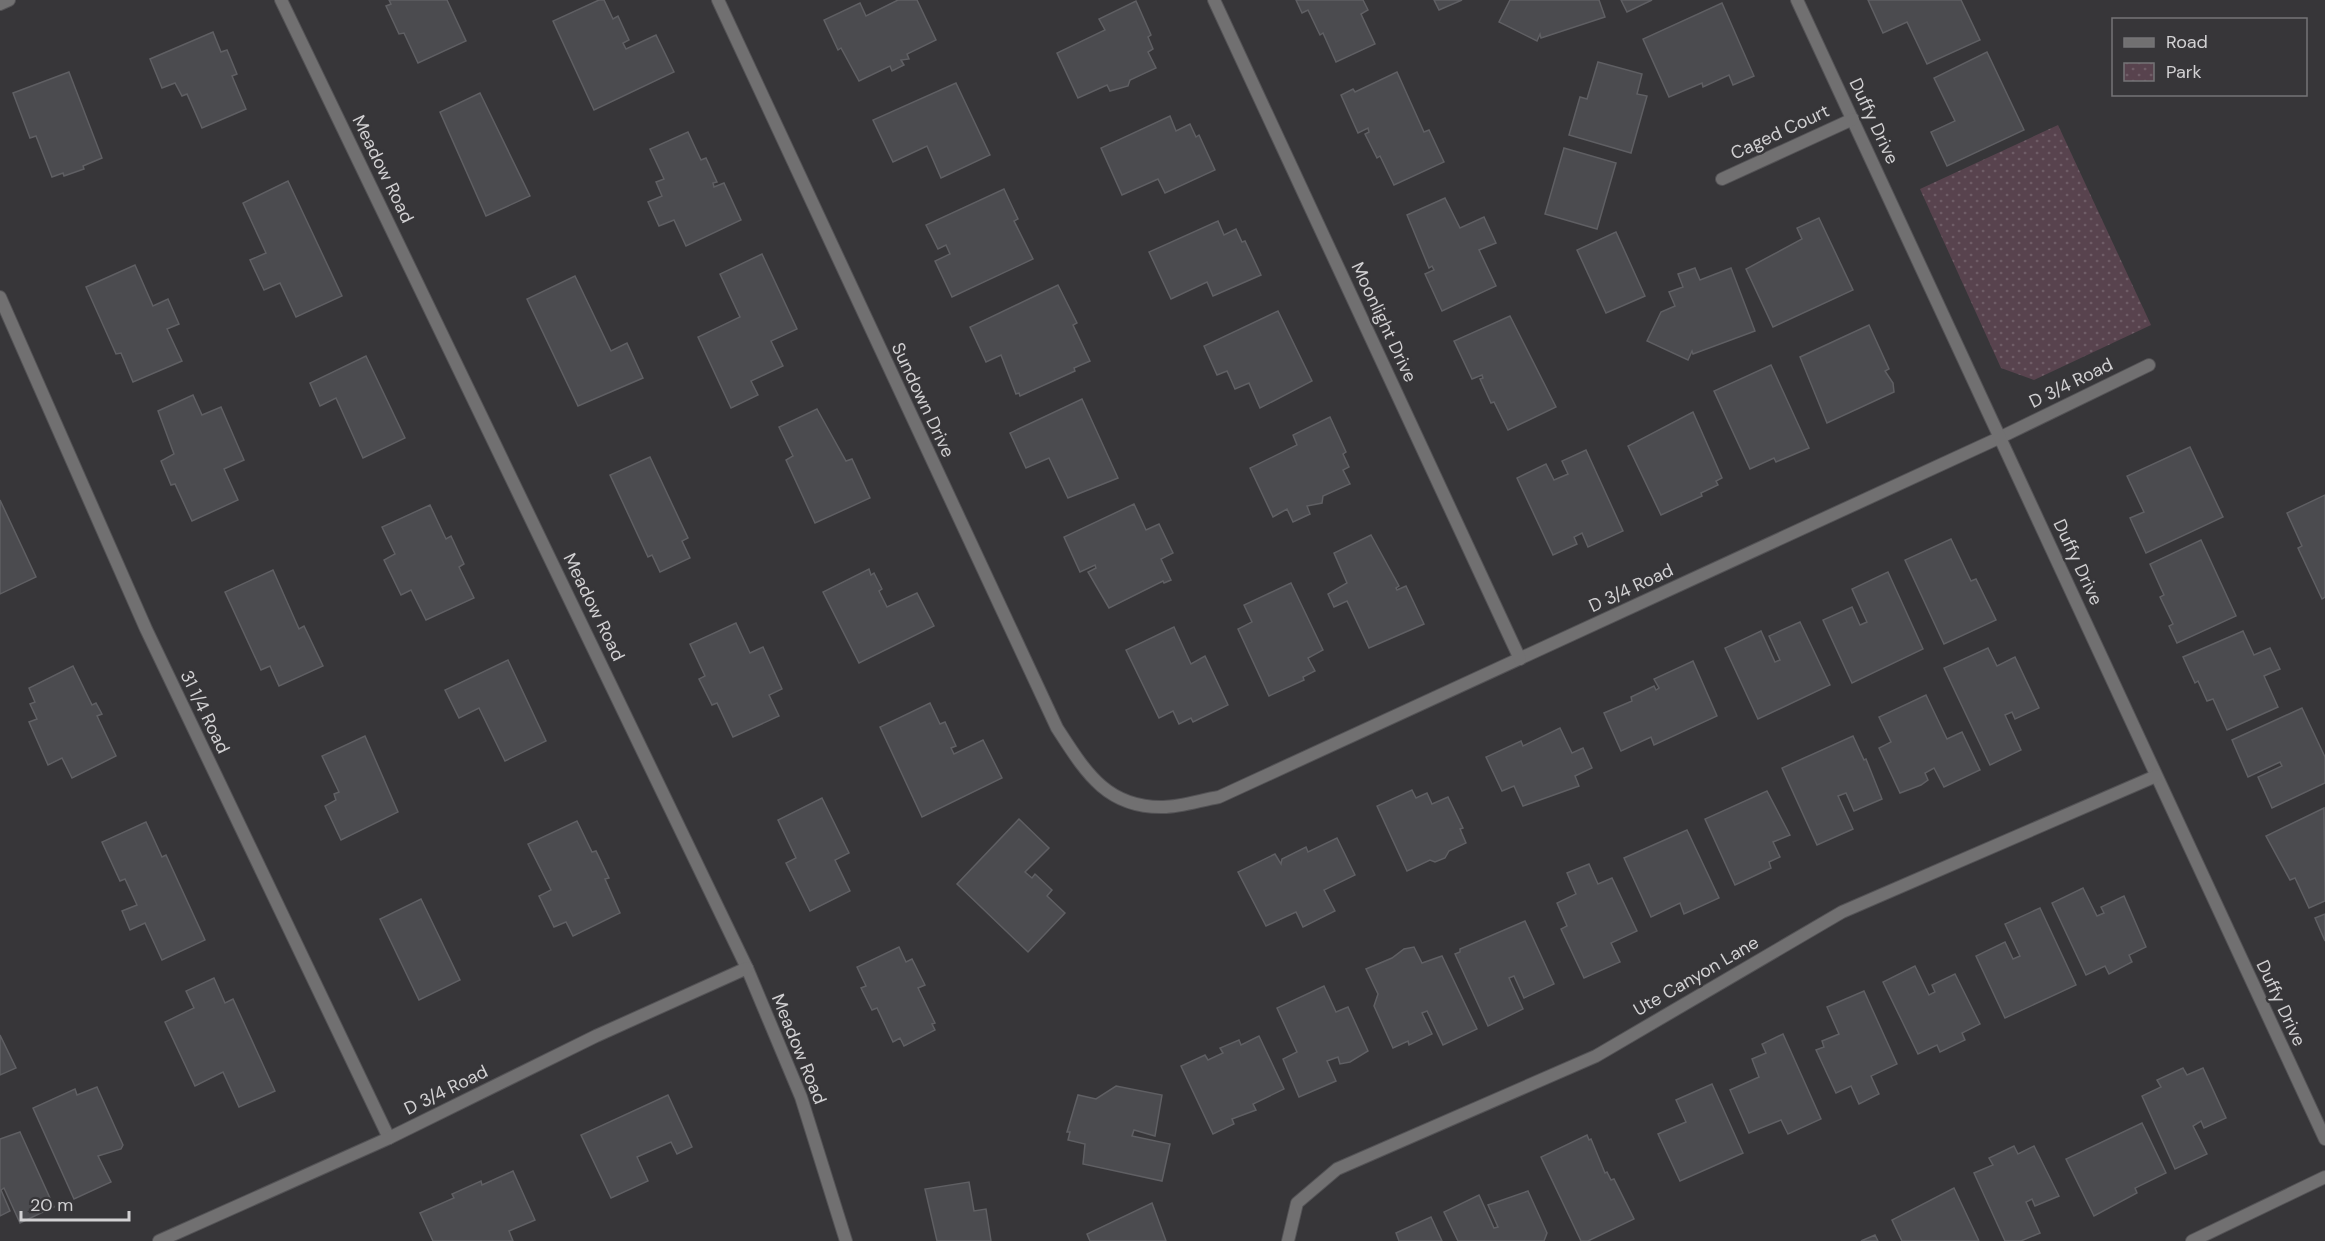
<svg xmlns="http://www.w3.org/2000/svg" width="2325" height="1241" font-family="'DM Sans',sans-serif">
  <defs>
    <pattern id="park-dots" width="8" height="8" patternUnits="userSpaceOnUse" patternTransform="scale(1.5)"><rect width="8" height="8" fill="#58434e"/><path d="M2 2h.1M6 6h.1" fill="none" stroke="#6f5d67" stroke-width="1.8" stroke-linecap="round"/></pattern>
  </defs>
  <rect width="100%" height="100%" fill="#373639"/>
  <!-- park -->
  <path fill="url(#park-dots)" d="M 2058,125 L 2151,325 L 2034,380 L 2001,368 L 1920,189 Z"/>
  <!-- building -->
  <g fill="#4b4b4f" stroke="#5f5f63" stroke-width="1.5">
    <path d="M 389,0 L 447,0 L 466,41 L 418,63 L 404,33 L 399,34 L 386,6 L 391,4 Z"/>
    <path d="M 599,0 L 604,0 L 613,19 L 618,16 L 629,40 L 623,43 L 626,49 L 656,35 L 674,72 L 594,110 L 553,21 Z"/>
    <path d="M 898,0 L 917,0 L 936,40 L 907,54 L 909,59 L 901,60 L 904,65 L 892,71 L 890,66 L 859,81 L 841,48 L 838,50 L 824,20 L 860,3 L 866,16 Z"/>
    <path d="M 1296,0 L 1363,0 L 1368,10 L 1361,14 L 1375,44 L 1336,62 L 1323,33 L 1320,35 L 1308,10 L 1302,13 Z"/>
    <path d="M 1434,0 L 1462,0 L 1439,10 Z"/>
    <path d="M 1510,0 L 1599,0 L 1605,17 L 1541,38 L 1540,34 L 1537,41 L 1499,22 Z"/>
    <path d="M 1621,0 L 1652,0 L 1627,12 Z"/>
    <path d="M 1868,0 L 1961,0 L 1980,40 L 1927,64 L 1907,22 L 1883,33 Z"/>
    <path d="M 1136,1 L 1151,35 L 1148,37 L 1153,49 L 1148,52 L 1156,68 L 1130,80 L 1128,86 L 1110,91 L 1107,85 L 1078,98 L 1057,53 L 1105,30 L 1099,19 Z"/>
    <path d="M 1722,3 L 1754,76 L 1733,85 L 1729,75 L 1703,87 L 1702,83 L 1669,97 L 1643,39 Z"/>
    <path d="M 213,32 L 221,52 L 227,50 L 237,74 L 232,76 L 246,109 L 202,128 L 187,94 L 182,96 L 175,83 L 162,88 L 150,59 Z"/>
    <path d="M 1987,52 L 2024,130 L 1947,166 L 1931,132 L 1955,121 L 1934,78 Z"/>
    <path d="M 1598,62 L 1642,74 L 1637,94 L 1647,96 L 1631,153 L 1569,135 L 1580,97 L 1587,99 Z"/>
    <path d="M 69,72 L 102,158 L 83,166 L 84,169 L 64,176 L 63,173 L 52,177 L 36,136 L 30,138 L 13,93 Z"/>
    <path d="M 1397,72 L 1424,132 L 1429,130 L 1444,162 L 1394,185 L 1380,156 L 1377,158 L 1365,134 L 1369,132 L 1368,128 L 1358,133 L 1341,95 L 1353,89 L 1355,92 Z"/>
    <path d="M 956,83 L 990,155 L 941,178 L 927,146 L 893,162 L 873,120 Z"/>
    <path d="M 480,93 L 530,196 L 486,216 L 440,112 Z"/>
    <path d="M 1170,116 L 1176,131 L 1190,124 L 1196,137 L 1199,135 L 1215,170 L 1165,193 L 1158,179 L 1122,195 L 1101,148 Z"/>
    <path d="M 688,132 L 701,160 L 706,158 L 717,182 L 713,183 L 714,187 L 724,183 L 741,220 L 686,246 L 674,220 L 659,226 L 648,202 L 662,196 L 656,182 L 664,179 L 650,149 Z"/>
    <path d="M 1564,148 L 1616,163 L 1597,229 L 1545,214 Z"/>
    <path d="M 288,181 L 342,296 L 296,317 L 280,283 L 264,290 L 250,260 L 266,253 L 243,203 Z"/>
    <path d="M 1004,189 L 1018,219 L 1014,221 L 1033,259 L 952,297 L 935,261 L 950,254 L 946,245 L 938,249 L 926,225 Z"/>
    <path d="M 1445,198 L 1460,228 L 1484,217 L 1496,243 L 1479,250 L 1496,286 L 1442,311 L 1425,274 L 1434,270 L 1432,266 L 1429,268 L 1407,215 Z"/>
    <path d="M 1819,218 L 1853,290 L 1773,327 L 1746,269 L 1802,239 L 1797,228 Z"/>
    <path d="M 1218,221 L 1224,235 L 1236,229 L 1242,242 L 1245,241 L 1261,275 L 1213,296 L 1207,282 L 1171,299 L 1149,252 Z"/>
    <path d="M 1616,232 L 1645,296 L 1606,313 L 1577,250 Z"/>
    <path d="M 762,254 L 797,329 L 771,341 L 783,366 L 751,381 L 758,395 L 731,408 L 698,337 L 740,317 L 720,274 Z"/>
    <path d="M 135,265 L 153,306 L 168,299 L 179,324 L 167,329 L 182,361 L 133,382 L 121,353 L 116,354 L 86,287 Z"/>
    <path d="M 1695,268 L 1700,280 L 1731,268 L 1755,331 L 1693,354 L 1692,351 L 1688,360 L 1647,341 L 1661,312 L 1675,306 L 1669,292 L 1683,287 L 1678,274 Z"/>
    <path d="M 575,276 L 611,351 L 627,343 L 643,378 L 578,406 L 527,299 Z"/>
    <path d="M 1058,285 L 1077,323 L 1073,325 L 1090,361 L 1074,368 L 1075,371 L 1020,396 L 1019,393 L 1016,394 L 1001,355 L 986,362 L 970,327 Z"/>
    <path d="M 1278,311 L 1312,381 L 1260,408 L 1249,383 L 1235,389 L 1227,371 L 1217,375 L 1204,346 Z"/>
    <path d="M 1510,316 L 1556,407 L 1508,430 L 1494,402 L 1491,403 L 1480,379 L 1483,378 L 1482,375 L 1472,379 L 1454,341 Z"/>
    <path d="M 1869,325 L 1889,369 L 1885,371 L 1893,383 L 1894,392 L 1827,423 L 1800,357 Z"/>
    <path d="M 366,356 L 405,438 L 363,458 L 336,398 L 320,406 L 310,383 Z"/>
    <path d="M 1771,365 L 1809,448 L 1776,462 L 1774,458 L 1750,469 L 1714,391 Z"/>
    <path d="M 193,395 L 202,415 L 221,407 L 244,460 L 224,469 L 238,500 L 192,521 L 175,484 L 171,485 L 161,461 L 174,454 L 158,411 Z"/>
    <path d="M 1082,399 L 1118,478 L 1068,498 L 1049,458 L 1026,468 L 1010,433 Z"/>
    <path d="M 817,409 L 846,461 L 852,459 L 870,498 L 815,523 L 786,460 L 793,456 L 779,427 Z"/>
    <path d="M 1693,412 L 1722,478 L 1716,481 L 1718,485 L 1701,493 L 1702,496 L 1661,515 L 1628,446 Z"/>
    <path d="M 1330,417 L 1346,452 L 1343,454 L 1349,467 L 1343,470 L 1350,484 L 1323,496 L 1322,503 L 1307,506 L 1310,514 L 1293,522 L 1287,509 L 1273,517 L 1250,468 L 1297,445 L 1293,435 Z"/>
    <path d="M 2190,447 L 2223,517 L 2146,553 L 2130,518 L 2144,512 L 2127,476 Z"/>
    <path d="M 1586,450 L 1623,531 L 1588,547 L 1582,533 L 1574,537 L 1577,544 L 1553,555 L 1517,478 L 1546,464 L 1554,480 L 1568,474 L 1562,461 Z"/>
    <path d="M 650,457 L 688,538 L 682,541 L 690,558 L 660,572 L 652,555 L 648,557 L 610,475 Z"/>
    <path d="M 2325,495 L 2325,597 L 2322,599 L 2298,548 L 2302,546 L 2287,513 Z"/>
    <path d="M 0,500 L 36,577 L 0,594 Z"/>
    <path d="M 1134,504 L 1146,530 L 1159,524 L 1173,553 L 1161,559 L 1171,580 L 1164,583 L 1163,581 L 1109,608 L 1088,572 L 1096,568 L 1095,565 L 1080,572 L 1064,537 Z"/>
    <path d="M 430,505 L 446,539 L 451,536 L 464,564 L 459,567 L 474,598 L 426,620 L 411,590 L 401,595 L 384,560 L 395,554 L 382,527 Z"/>
    <path d="M 1371,535 L 1399,586 L 1396,588 L 1397,590 L 1406,586 L 1424,624 L 1369,648 L 1347,601 L 1334,607 L 1328,594 L 1347,583 L 1334,553 Z"/>
    <path d="M 1951,539 L 1971,581 L 1976,579 L 1996,620 L 1944,644 L 1905,560 Z"/>
    <path d="M 2201,540 L 2236,616 L 2177,643 L 2169,626 L 2173,624 L 2160,597 L 2164,595 L 2150,564 Z"/>
    <path d="M 869,569 L 871,575 L 874,573 L 882,589 L 879,591 L 887,607 L 917,593 L 934,626 L 859,663 L 823,592 Z"/>
    <path d="M 273,570 L 299,629 L 304,626 L 323,666 L 279,686 L 270,666 L 261,670 L 225,592 Z"/>
    <path d="M 1888,572 L 1923,649 L 1852,683 L 1823,620 L 1852,607 L 1860,625 L 1867,622 L 1852,589 Z"/>
    <path d="M 1291,583 L 1323,650 L 1308,658 L 1315,671 L 1303,677 L 1304,680 L 1269,696 L 1238,629 L 1252,622 L 1244,605 Z"/>
    <path d="M 1800,622 L 1830,685 L 1758,719 L 1725,648 L 1761,631 L 1775,662 L 1780,660 L 1769,636 Z"/>
    <path d="M 736,623 L 750,653 L 763,647 L 782,689 L 769,695 L 779,716 L 733,737 L 717,703 L 712,705 L 699,679 L 705,676 L 690,644 Z"/>
    <path d="M 1174,627 L 1191,664 L 1205,656 L 1228,705 L 1193,722 L 1191,718 L 1179,724 L 1173,711 L 1159,718 L 1126,650 Z"/>
    <path d="M 2243,631 L 2254,655 L 2270,648 L 2280,669 L 2264,676 L 2278,707 L 2227,730 L 2213,699 L 2207,701 L 2198,681 L 2195,683 L 2183,657 Z"/>
    <path d="M 1988,648 L 1997,666 L 2015,657 L 2039,708 L 2015,719 L 2012,712 L 2005,715 L 2021,750 L 1990,765 L 1944,668 Z"/>
    <path d="M 508,660 L 546,741 L 505,761 L 479,708 L 459,718 L 445,690 Z"/>
    <path d="M 1693,661 L 1717,716 L 1654,745 L 1651,737 L 1621,751 L 1604,713 L 1632,701 L 1631,697 L 1654,686 L 1656,690 L 1659,688 L 1654,679 Z"/>
    <path d="M 73,666 L 92,705 L 96,703 L 102,714 L 97,716 L 116,756 L 72,778 L 62,758 L 48,765 L 29,722 L 37,719 L 30,704 L 35,702 L 29,688 Z"/>
    <path d="M 1926,695 L 1947,739 L 1962,732 L 1980,770 L 1944,787 L 1934,768 L 1925,773 L 1928,780 L 1921,785 L 1900,793 L 1879,748 L 1891,742 L 1879,717 Z"/>
    <path d="M 930,703 L 940,724 L 945,722 L 956,746 L 951,748 L 954,754 L 983,740 L 1002,778 L 922,817 L 880,727 Z"/>
    <path d="M 2302,708 L 2325,757 L 2325,783 L 2272,808 L 2258,777 L 2282,766 L 2280,762 L 2248,777 L 2232,740 Z"/>
    <path d="M 1560,728 L 1572,753 L 1583,748 L 1592,768 L 1575,776 L 1579,786 L 1523,806 L 1514,786 L 1502,791 L 1486,757 L 1521,741 L 1523,746 Z"/>
    <path d="M 365,736 L 398,812 L 341,840 L 325,806 L 336,800 L 334,794 L 339,792 L 322,756 Z"/>
    <path d="M 1853,736 L 1864,760 L 1866,759 L 1882,799 L 1854,811 L 1846,793 L 1838,796 L 1853,829 L 1817,845 L 1782,768 Z"/>
    <path d="M 1412,790 L 1416,798 L 1427,793 L 1432,804 L 1448,797 L 1463,828 L 1460,829 L 1466,843 L 1449,851 L 1445,858 L 1435,862 L 1430,860 L 1407,871 L 1377,806 Z"/>
    <path d="M 1767,791 L 1790,835 L 1773,842 L 1780,857 L 1769,862 L 1771,868 L 1735,885 L 1705,819 Z"/>
    <path d="M 822,798 L 849,853 L 835,860 L 850,891 L 810,911 L 786,863 L 796,858 L 778,820 Z"/>
    <path d="M 2324,808 L 2325,901 L 2309,908 L 2295,878 L 2290,880 L 2266,836 Z"/>
    <path d="M 1019,819 L 1049,848 L 1025,872 L 1032,878 L 1035,874 L 1052,890 L 1047,896 L 1065,913 L 1028,952 L 957,884 Z"/>
    <path d="M 577,821 L 592,852 L 596,851 L 609,878 L 605,879 L 620,913 L 573,936 L 566,922 L 554,927 L 539,896 L 551,890 L 528,844 Z"/>
    <path d="M 146,822 L 162,857 L 166,855 L 205,940 L 162,960 L 145,923 L 130,930 L 122,911 L 137,905 L 125,879 L 120,881 L 102,842 Z"/>
    <path d="M 1687,830 L 1719,898 L 1684,914 L 1680,903 L 1651,917 L 1624,858 Z"/>
    <path d="M 1337,838 L 1355,875 L 1324,890 L 1335,911 L 1303,927 L 1296,912 L 1266,926 L 1238,872 L 1275,854 L 1281,864 L 1282,859 L 1306,847 L 1308,852 Z"/>
    <path d="M 1589,864 L 1598,884 L 1612,878 L 1637,931 L 1611,943 L 1620,962 L 1584,978 L 1561,929 L 1567,926 L 1557,903 L 1576,894 L 1567,873 Z"/>
    <path d="M 2083,888 L 2097,916 L 2104,913 L 2101,907 L 2124,896 L 2146,947 L 2129,955 L 2132,962 L 2109,974 L 2105,966 L 2086,975 L 2052,903 Z"/>
    <path d="M 421,899 L 460,980 L 419,1000 L 380,919 Z"/>
    <path d="M 2040,908 L 2076,985 L 2005,1018 L 1976,956 L 2005,942 L 2013,959 L 2020,956 L 2005,924 Z"/>
    <path d="M 2325,914 L 2325,941 L 2315,918 Z"/>
    <path d="M 1525,921 L 1554,984 L 1524,998 L 1514,976 L 1509,978 L 1523,1009 L 1488,1026 L 1455,954 L 1460,952 L 1460,949 Z"/>
    <path d="M 899,947 L 906,962 L 912,959 L 925,985 L 918,988 L 935,1023 L 932,1024 L 935,1030 L 904,1046 L 900,1038 L 893,1042 L 877,1008 L 872,1010 L 861,988 L 866,986 L 857,967 Z"/>
    <path d="M 1414,947 L 1422,963 L 1442,956 L 1477,1029 L 1443,1045 L 1427,1011 L 1422,1013 L 1432,1034 L 1409,1045 L 1408,1041 L 1393,1048 L 1374,1006 L 1378,994 L 1366,969 L 1392,958 L 1404,949 Z"/>
    <path d="M 1915,966 L 1929,995 L 1935,992 L 1932,985 L 1955,974 L 1980,1024 L 1962,1033 L 1965,1040 L 1940,1052 L 1937,1045 L 1918,1054 L 1883,982 Z"/>
    <path d="M 214,978 L 225,1003 L 233,999 L 275,1091 L 239,1107 L 223,1072 L 195,1086 L 165,1022 L 194,1008 L 186,991 Z"/>
    <path d="M 1324,986 L 1336,1012 L 1348,1007 L 1368,1051 L 1350,1062 L 1340,1064 L 1338,1057 L 1327,1061 L 1336,1081 L 1299,1097 L 1283,1059 L 1297,1052 L 1277,1008 Z"/>
    <path d="M 1864,991 L 1897,1064 L 1871,1076 L 1879,1094 L 1859,1104 L 1851,1086 L 1836,1093 L 1816,1050 L 1824,1047 L 1822,1041 L 1839,1034 L 1827,1007 Z"/>
    <path d="M 1783,1034 L 1821,1119 L 1788,1134 L 1781,1120 L 1749,1133 L 1730,1090 L 1759,1077 L 1752,1059 L 1766,1053 L 1762,1044 Z"/>
    <path d="M 0,1035 L 16,1068 L 0,1075 Z"/>
    <path d="M 1259,1036 L 1284,1089 L 1253,1104 L 1256,1110 L 1232,1119 L 1234,1124 L 1213,1134 L 1181,1066 L 1205,1055 L 1208,1060 L 1223,1053 L 1220,1048 L 1239,1040 L 1241,1045 Z"/>
    <path d="M 2183,1068 L 2187,1075 L 2203,1068 L 2226,1118 L 2204,1128 L 2201,1121 L 2193,1126 L 2207,1154 L 2175,1169 L 2142,1096 L 2161,1087 L 2157,1080 Z"/>
    <path d="M 1712,1084 L 1743,1153 L 1680,1181 L 1658,1134 L 1686,1122 L 1676,1100 Z"/>
    <path d="M 1116,1086 L 1162,1095 L 1155,1136 L 1134,1130 L 1132,1136 L 1170,1144 L 1162,1181 L 1083,1164 L 1085,1144 L 1068,1140 L 1070,1132 L 1067,1132 L 1078,1095 L 1096,1099 Z"/>
    <path d="M 97,1087 L 123,1145 L 121,1149 L 98,1156 L 111,1182 L 74,1199 L 33,1108 L 75,1089 L 77,1095 Z"/>
    <path d="M 668,1095 L 692,1147 L 677,1154 L 671,1142 L 637,1157 L 648,1181 L 611,1198 L 581,1135 Z"/>
    <path d="M 2142,1123 L 2166,1173 L 2135,1188 L 2137,1193 L 2094,1216 L 2066,1159 Z"/>
    <path d="M 20,1132 L 54,1207 L 20,1223 L 4,1188 L 1,1190 L 10,1211 L 0,1216 L 0,1139 Z"/>
    <path d="M 1587,1135 L 1589,1140 L 1591,1139 L 1605,1173 L 1607,1172 L 1611,1180 L 1614,1179 L 1634,1219 L 1588,1241 L 1581,1241 L 1541,1157 Z"/>
    <path d="M 2014,1146 L 2018,1154 L 2034,1146 L 2059,1196 L 2035,1206 L 2032,1199 L 2026,1202 L 2040,1233 L 2021,1241 L 2005,1241 L 1974,1173 L 1993,1165 L 1989,1158 Z"/>
    <path d="M 513,1171 L 535,1220 L 509,1231 L 513,1241 L 433,1241 L 420,1213 L 454,1198 L 452,1194 L 481,1181 L 482,1185 Z"/>
    <path d="M 969,1182 L 974,1211 L 986,1209 L 991,1241 L 937,1241 L 925,1189 Z"/>
    <path d="M 1954,1188 L 1979,1241 L 1902,1241 L 1892,1220 Z"/>
    <path d="M 1528,1191 L 1547,1233 L 1544,1241 L 1458,1241 L 1444,1212 L 1479,1195 L 1494,1228 L 1498,1227 L 1488,1205 Z"/>
    <path d="M 1152,1203 L 1166,1241 L 1090,1241 L 1087,1234 Z"/>
    <path d="M 1431,1217 L 1442,1241 L 1399,1241 L 1396,1233 Z"/>
    <path d="M 1875,1235 L 1878,1241 L 1861,1241 Z"/>
  </g>
  <g fill="none" stroke-linecap="round" stroke-linejoin="round">
    <defs>
      <g id="minor">
        <path d="M 281,0 L 747,968 L 801,1097 L 846,1241"/>
        <path d="M 718,0 L 1057,728 C 1085,771 1106,808 1163,807 C 1181,807 1201,800 1219,797 L 2001,437 L 2149,365"/>
        <path d="M 1214,0 L 1520,659"/>
        <path d="M 1797,0 L 2325,1139"/>
        <path d="M 0,4 L 9,0"/>
        <path d="M 1722,179 L 1853,119"/>
        <path d="M 0,297 L 146,629 L 389,1138"/>
        <path d="M 159,1241 L 389,1138 L 596,1036 L 747,968"/>
        <path d="M 1288,1241 L 1297,1203 L 1337,1169 L 1596,1056 L 1842,912 L 2156,776"/>
        <path d="M 2192,1241 L 2325,1177"/>
      </g>
    </defs>
    <!-- minor casing -->
    <use href="#minor" stroke="#535255" stroke-width="14"/>
    <!-- minor -->
    <use href="#minor" stroke="#717071" stroke-width="12"/>
  </g>
  <g text-anchor="middle" stroke-width="5" stroke-linejoin="round" paint-order="stroke">
    <!-- street labels -->
    <g font-size="18" fill="#d2d1d3" stroke="#373639">
      <text transform="translate(1874 121) rotate(65)" y="6">Duffy Drive</text>
      <text transform="translate(1780 132) rotate(-25)" y="6">Caged Court</text>
      <text transform="translate(383 169) rotate(64)" y="6">Meadow Road</text>
      <text transform="translate(1384 322) rotate(65)" y="6">Moonlight Drive</text>
      <text transform="translate(2071 383) rotate(-26)" y="6">D 3/4 Road</text>
      <text transform="translate(923 400) rotate(65)" y="6">Sundown Drive</text>
      <text transform="translate(2078 562) rotate(65)" y="6">Duffy Drive</text>
      <text transform="translate(1631 588) rotate(-25)" y="6">D 3/4 Road</text>
      <text transform="translate(594 607) rotate(64)" y="6">Meadow Road</text>
      <text transform="translate(205 712) rotate(64)" y="6">31 1/4 Road</text>
      <text transform="translate(1696 976) rotate(-30)" y="6">Ute Canyon Lane</text>
      <text transform="translate(2281 1003) rotate(65)" y="6">Duffy Drive</text>
      <text transform="translate(799 1049) rotate(68)" y="6">Meadow Road</text>
      <text transform="translate(446 1090) rotate(-26)" y="6">D 3/4 Road</text>
    </g>
  </g>
  <!-- legend -->
  <rect x="2112" y="18" width="195" height="78" fill="#373639" stroke="#757477" stroke-width="1.5"/>
  <rect x="2124" y="38" width="30" height="9" fill="#717071" stroke="#757477" stroke-width="1.5"/>
  <text x="2166" y="48" font-size="18" fill="#d2d1d3">Road</text>
  <rect x="2124" y="63" width="30" height="18" fill="url(#park-dots)" stroke="#757477" stroke-width="1.5"/>
  <text x="2166" y="78" font-size="18" fill="#d2d1d3">Park</text>
  <!-- scale -->
  <path d="M21 1211v9h108v-9" fill="none" stroke="#d2d1d3" stroke-width="3"/>
  <text x="30" y="1211" font-size="18" fill="#d2d1d3" stroke="#373639" stroke-width="4.5" paint-order="stroke">20 m</text>
</svg>
